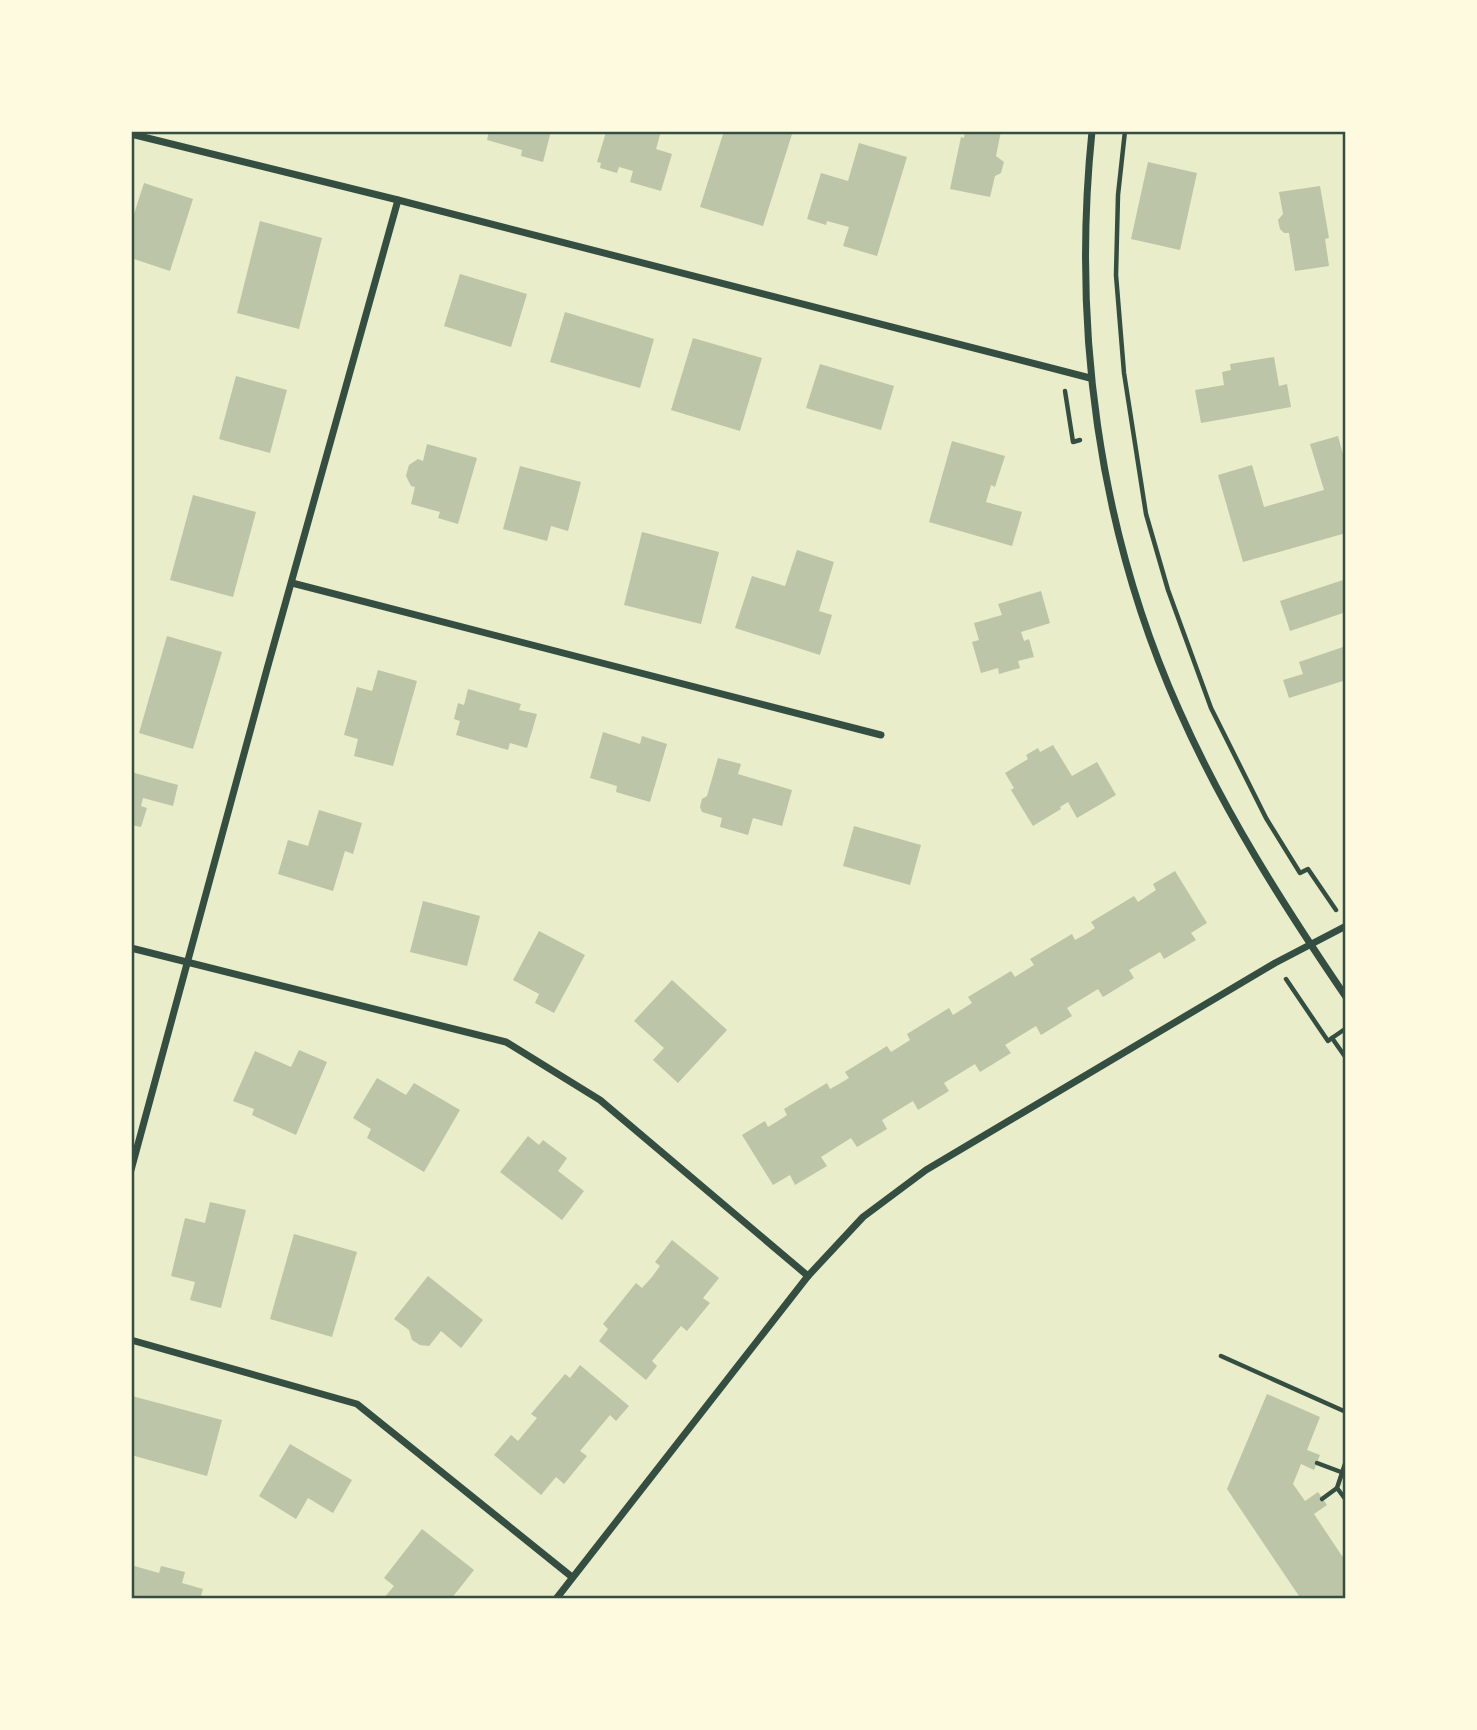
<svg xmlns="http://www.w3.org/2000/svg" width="1477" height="1730" font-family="'PT Serif',serif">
  <rect width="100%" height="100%" fill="#e9edc9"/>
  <!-- building -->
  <g fill="#bcc5a7">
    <path d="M 489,131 L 551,131 L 543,162 L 521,156 L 522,150 L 487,140 Z"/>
    <path d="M 610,131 L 661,131 L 656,149 L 672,154 L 661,191 L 630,182 L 633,171 L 619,167 L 617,173 L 600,168 L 601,163 L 597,162 L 606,132 Z"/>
    <path d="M 724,131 L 793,131 L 763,226 L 700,207 Z"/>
    <path d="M 965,131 L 1001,131 L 996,156 L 1004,162 L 1001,173 L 995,176 L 990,197 L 950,189 L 961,137 L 964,138 Z"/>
    <path d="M 859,143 L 907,157 L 877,256 L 843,246 L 849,227 L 827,221 L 826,225 L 807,219 L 821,173 L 848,181 Z"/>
    <path d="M 1148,162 L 1197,173 L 1180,250 L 1131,239 Z"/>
    <path d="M 144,183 L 193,199 L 170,271 L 131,258 L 131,213 L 134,214 Z"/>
    <path d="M 1320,186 L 1329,238 L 1325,239 L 1329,266 L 1295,271 L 1289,233 L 1284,233 L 1280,229 L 1278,220 L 1283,214 L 1279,192 Z"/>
    <path d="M 260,221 L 322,238 L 299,329 L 237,313 Z"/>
    <path d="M 460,274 L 527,294 L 511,347 L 444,326 Z"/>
    <path d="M 565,312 L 654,339 L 640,388 L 550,362 Z"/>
    <path d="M 693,338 L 762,358 L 740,431 L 671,410 Z"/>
    <path d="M 1274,357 L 1279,386 L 1287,384 L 1291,407 L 1201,423 L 1195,390 L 1224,385 L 1222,372 L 1231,370 L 1230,364 Z"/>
    <path d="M 820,364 L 894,386 L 881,430 L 806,408 Z"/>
    <path d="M 236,376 L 287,390 L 270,453 L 219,439 Z"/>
    <path d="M 1338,436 L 1346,465 L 1346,533 L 1243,562 L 1218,475 L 1252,465 L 1264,507 L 1324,490 L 1310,444 Z"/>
    <path d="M 952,441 L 1005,456 L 995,487 L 991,485 L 986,502 L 1022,512 L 1012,546 L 929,522 Z"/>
    <path d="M 427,444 L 477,458 L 458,524 L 438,518 L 440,512 L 411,504 L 415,487 L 411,486 L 406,476 L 409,465 L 418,459 L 423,461 Z"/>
    <path d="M 520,466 L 581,482 L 568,531 L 551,526 L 547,541 L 503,529 Z"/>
    <path d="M 193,495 L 256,512 L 233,597 L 170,580 Z"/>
    <path d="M 642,532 L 719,552 L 701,624 L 624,605 Z"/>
    <path d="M 797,550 L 834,562 L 819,611 L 832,615 L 820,655 L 735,628 L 752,576 L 785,586 Z"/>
    <path d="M 1346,579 L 1346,612 L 1290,631 L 1280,601 Z"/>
    <path d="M 1041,591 L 1050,623 L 1021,632 L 1024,641 L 1029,639 L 1034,657 L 1018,661 L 1020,668 L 999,674 L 998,668 L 981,673 L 972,642 L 979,640 L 974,623 L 1002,615 L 998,604 Z"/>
    <path d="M 167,636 L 222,652 L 193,749 L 139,733 Z"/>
    <path d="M 1346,646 L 1346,680 L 1289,698 L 1283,680 L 1303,674 L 1299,662 Z"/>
    <path d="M 378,670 L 417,681 L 393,766 L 354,756 L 358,739 L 344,735 L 357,687 L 372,691 Z"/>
    <path d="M 468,689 L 521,704 L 519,710 L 537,714 L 527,748 L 510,743 L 508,750 L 456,735 L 460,721 L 454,719 L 458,703 L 464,705 Z"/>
    <path d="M 603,732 L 640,744 L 642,736 L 667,744 L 650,802 L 616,792 L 617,786 L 590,778 Z"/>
    <path d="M 1053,745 L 1072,776 L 1097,762 L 1116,795 L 1077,818 L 1068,802 L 1060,807 L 1061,809 L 1033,826 L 1011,790 L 1014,788 L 1005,773 L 1028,759 L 1026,755 L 1038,748 L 1040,752 Z"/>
    <path d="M 718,758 L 741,764 L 738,774 L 792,790 L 782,826 L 753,818 L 748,835 L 720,827 L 722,818 L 702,812 L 700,807 L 702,799 L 707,796 Z"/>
    <path d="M 131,772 L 178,785 L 173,806 L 143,798 L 141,806 L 147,808 L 141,827 L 131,825 Z"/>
    <path d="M 319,810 L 362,823 L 353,854 L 345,851 L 333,891 L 278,874 L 288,840 L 308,846 Z"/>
    <path d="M 854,826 L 921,845 L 910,885 L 843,866 Z"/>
    <path d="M 1175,871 L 1207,923 L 1191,933 L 1196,940 L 1164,959 L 1160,952 L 1129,970 L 1134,978 L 1103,997 L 1098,989 L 1067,1008 L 1072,1016 L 1041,1035 L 1036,1026 L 1005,1045 L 1011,1053 L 980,1072 L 975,1064 L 944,1083 L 949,1091 L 918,1110 L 913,1101 L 882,1120 L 887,1129 L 857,1147 L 851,1138 L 821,1157 L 827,1166 L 795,1185 L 790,1175 L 773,1185 L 742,1135 L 765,1121 L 768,1127 L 778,1121 L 787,1115 L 784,1109 L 827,1083 L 830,1089 L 839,1084 L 849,1078 L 845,1072 L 887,1046 L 891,1052 L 910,1040 L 907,1034 L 949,1008 L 953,1015 L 972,1003 L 968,997 L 1011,971 L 1015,977 L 1034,965 L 1030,959 L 1072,934 L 1075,940 L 1086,934 L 1095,928 L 1091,922 L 1134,896 L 1138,902 L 1156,890 L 1153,884 Z"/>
    <path d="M 423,901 L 480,916 L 467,966 L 410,952 Z"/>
    <path d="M 539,931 L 585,955 L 554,1013 L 535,1003 L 539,994 L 513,980 Z"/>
    <path d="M 672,980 L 727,1030 L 678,1083 L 653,1060 L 664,1048 L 634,1021 Z"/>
    <path d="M 299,1050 L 327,1062 L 296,1135 L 252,1115 L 254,1109 L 233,1101 L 255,1051 L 291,1067 Z"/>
    <path d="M 377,1078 L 406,1095 L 414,1083 L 460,1110 L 424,1172 L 367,1138 L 371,1129 L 353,1118 Z"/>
    <path d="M 528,1136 L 539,1145 L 543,1140 L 567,1158 L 558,1171 L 584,1191 L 562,1220 L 500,1172 Z"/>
    <path d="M 210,1202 L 246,1210 L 221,1308 L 190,1300 L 195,1282 L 171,1276 L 185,1218 L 205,1223 Z"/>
    <path d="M 294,1234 L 357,1252 L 332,1337 L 270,1319 Z"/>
    <path d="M 672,1240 L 719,1278 L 703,1298 L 710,1303 L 687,1331 L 681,1326 L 652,1361 L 657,1366 L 646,1380 L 599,1341 L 608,1329 L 603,1324 L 636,1283 L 642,1288 L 652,1277 L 660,1266 L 655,1262 Z"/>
    <path d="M 428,1276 L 483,1320 L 461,1348 L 441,1331 L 429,1346 L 420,1345 L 412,1340 L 409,1330 L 394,1319 Z"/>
    <path d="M 580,1365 L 629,1406 L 616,1421 L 610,1415 L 580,1451 L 587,1456 L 564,1484 L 556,1477 L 541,1495 L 494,1455 L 511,1435 L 518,1441 L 537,1418 L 531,1414 L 565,1374 L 570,1378 Z"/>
    <path d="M 1267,1394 L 1320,1417 L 1307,1450 L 1320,1455 L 1314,1470 L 1301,1464 L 1293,1484 L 1305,1501 L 1318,1492 L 1327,1505 L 1314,1514 L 1342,1556 L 1346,1554 L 1346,1599 L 1301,1599 L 1227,1489 Z"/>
    <path d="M 132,1396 L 222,1420 L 207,1476 L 131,1455 Z"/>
    <path d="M 290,1444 L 352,1480 L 333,1513 L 308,1498 L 296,1519 L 259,1496 Z"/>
    <path d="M 422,1529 L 474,1570 L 451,1599 L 383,1599 L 394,1586 L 384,1578 Z"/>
    <path d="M 131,1565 L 159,1573 L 161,1566 L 185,1572 L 182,1583 L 203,1589 L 200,1599 L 131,1599 Z"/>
  </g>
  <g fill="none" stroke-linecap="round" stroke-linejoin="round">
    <!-- path -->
    <g stroke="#344e41" stroke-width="4.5">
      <path d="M 1125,131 L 1118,195 L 1116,275 L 1124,373 L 1146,514 L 1168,590 L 1211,708 L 1266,818 L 1300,873 L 1308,869 L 1336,910"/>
      <path d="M 1065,391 L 1073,442 L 1080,440"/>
      <path d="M 1286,979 L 1328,1041 L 1332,1038"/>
      <path d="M 1345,1029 L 1332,1038 L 1346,1058"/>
      <path d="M 1221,1356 L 1346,1412"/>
      <path d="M 1346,1461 L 1337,1488 L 1346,1500"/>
      <path d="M 1317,1463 L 1341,1472"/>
      <path d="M 1322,1499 L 1337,1488"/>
    </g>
    <!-- minor -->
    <g stroke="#344e41" stroke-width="7">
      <path d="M 1092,131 C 1072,327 1098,529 1179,710 C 1224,812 1284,906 1346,997"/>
      <path d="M 131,134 L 398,200 L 1090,378"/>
      <path d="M 292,583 L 881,735"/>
      <path d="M 131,948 L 506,1042 L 600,1100 L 808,1276"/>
      <path d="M 131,1170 L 267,669 L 398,200"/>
      <path d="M 131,1340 L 357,1404 L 572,1577"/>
      <path d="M 556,1599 L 808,1276 L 863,1217 L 926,1170 L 1275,963 L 1346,926"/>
    </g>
  </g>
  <!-- border -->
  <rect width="1477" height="1730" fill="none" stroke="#fefae0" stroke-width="266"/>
  <rect x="133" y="133" width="1211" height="1464" fill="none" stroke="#344e41" stroke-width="2.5"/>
</svg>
